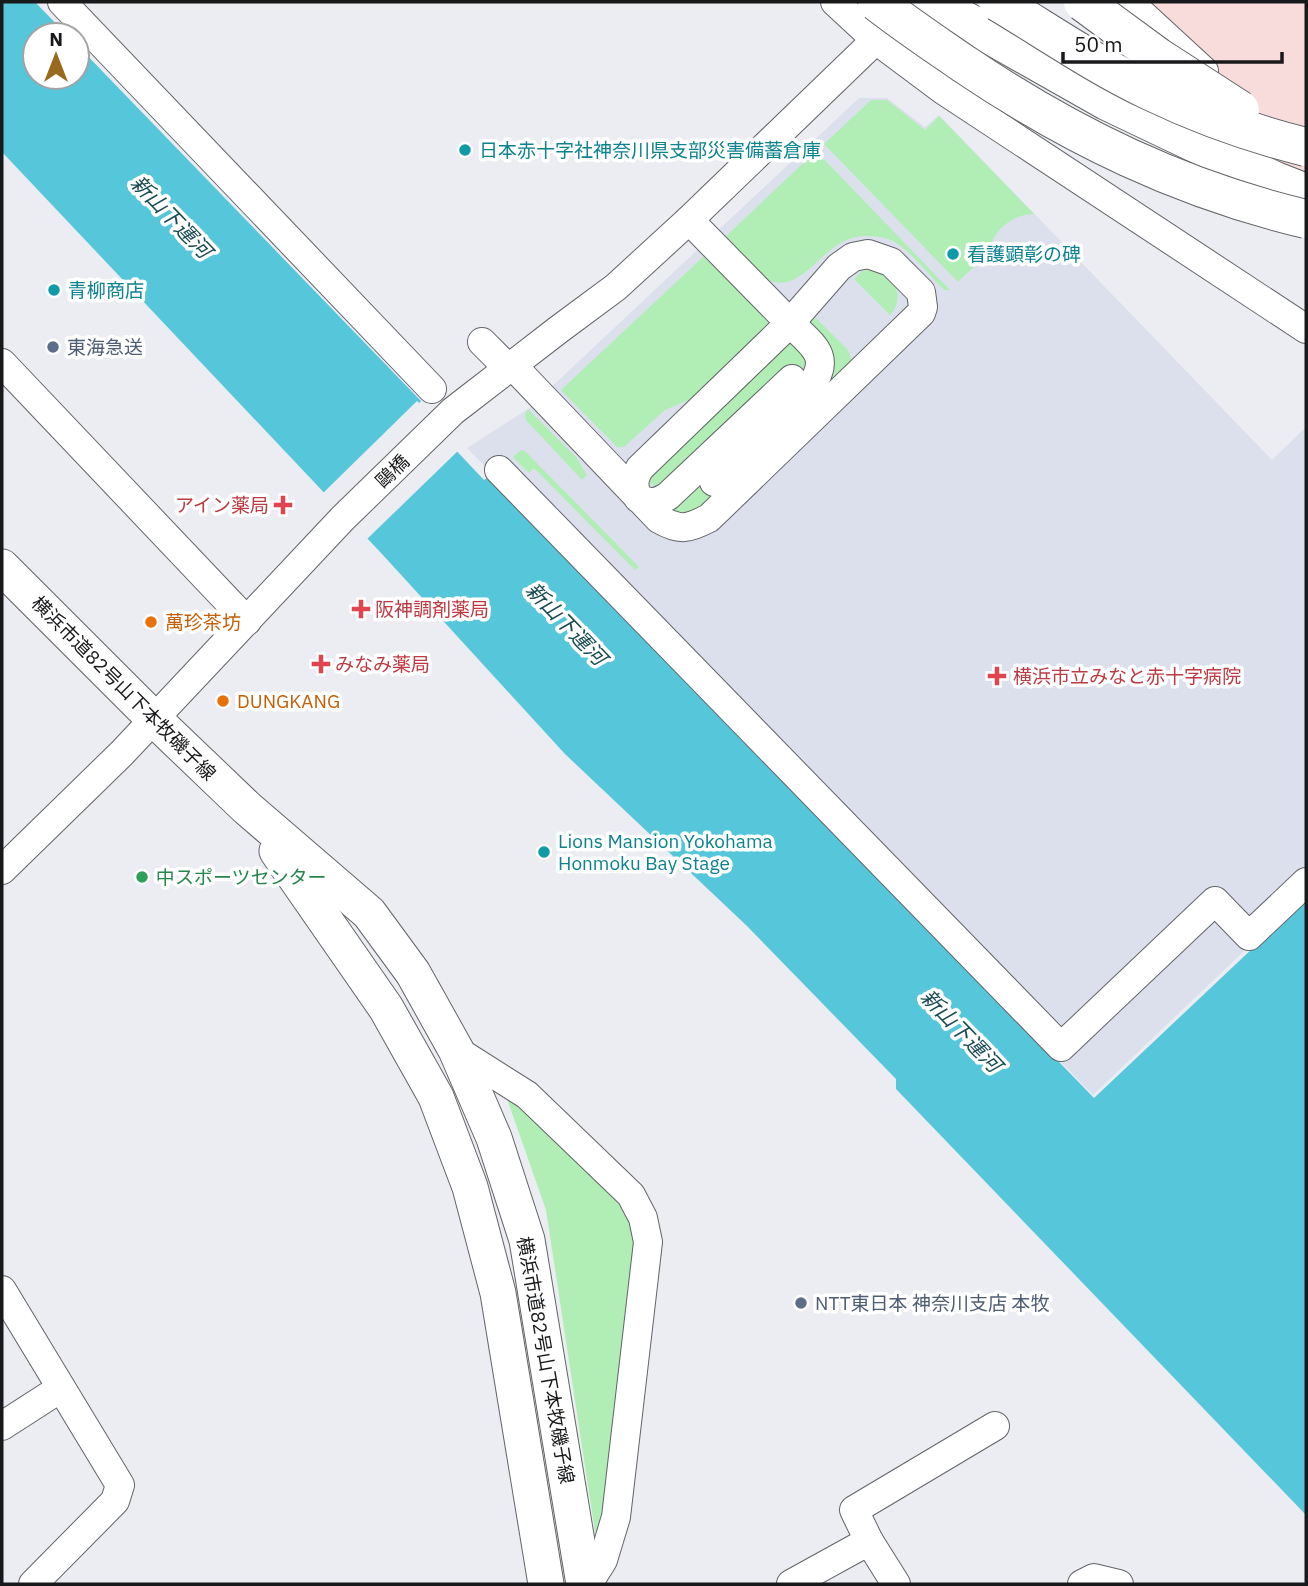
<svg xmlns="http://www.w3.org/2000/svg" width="1308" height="1586" font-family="'IBM Plex Sans','Noto Sans JP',sans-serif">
  <rect width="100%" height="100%" fill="#ebedf2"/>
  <!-- built -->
  <path fill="#dbe0ec" d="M 859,98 L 887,98 L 925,127 L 939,115 L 1272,460 L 1306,427 L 1306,892 L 1093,1095 L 467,448 L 528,409 Z"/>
  <!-- industrial -->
  <path fill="#f7dcdb" d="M 1114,2 L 1306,2 L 1306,189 Z"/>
  <!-- green -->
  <g fill="#b1eeb5">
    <path d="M 871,100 L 887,100 L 925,130 L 939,116 L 1034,214 C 1016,214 1002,224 993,239 C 990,245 990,250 986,254 C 978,264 967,273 958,282 L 824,144 Z"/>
    <path d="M 816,151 L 950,290 L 944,290 C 929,275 911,251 893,241 C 884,237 875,236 866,236 C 823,235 806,296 768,280 C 755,274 735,249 724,238 Z"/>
    <path d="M 704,256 L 770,324 L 698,396 L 665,410 L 624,447 L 617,447 L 561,390 Z"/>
    <path d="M 867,270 C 891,269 908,296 890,315 L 854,279 L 862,271 Z"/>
    <path d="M 813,318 L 817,319 L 848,350 C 852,358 852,364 848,372 L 709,508 C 697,513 685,516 673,509 L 673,504 L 695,484 L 698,487 L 707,477 L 721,490 L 824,389 C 843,358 824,347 808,325 L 808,321 Z"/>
    <path d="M 790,344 L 794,345 L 810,360 L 811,372 L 666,487 C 658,487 652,488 648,479 L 786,345 Z"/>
    <path d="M 528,409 L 576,457 L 587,475 L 582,480 L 526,420 L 525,414 Z"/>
    <path d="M 521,450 L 525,451 L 639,567 L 635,570 L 534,468 L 529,473 L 513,457 Z"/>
    <path d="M 500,1079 L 631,1207 L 640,1253 L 600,1527 L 595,1532 L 546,1210 Z"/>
  </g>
  <!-- water -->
  <path fill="#56c7da" d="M 2,2 L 35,2 L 67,35 L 35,35 L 35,77 L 77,77 L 77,45 L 421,401 L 416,408 L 484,480 L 491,475 L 1094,1098 L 1306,898 L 1306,1515 L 896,1089 L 896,1079 L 747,926 L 565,754 L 382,554 L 2,152 Z"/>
  <!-- pier -->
  <path fill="#ebedf2" d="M 417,401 L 422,405 L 420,407 L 460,449 L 365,541 L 321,495 Z"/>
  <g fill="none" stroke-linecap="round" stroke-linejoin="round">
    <defs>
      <g id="minor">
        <path d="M 62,2 L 432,389"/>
        <path d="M 835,2 L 876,40 L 943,90 L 1306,329"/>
        <path d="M 1129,2 L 1204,71"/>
        <path d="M 482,342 L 508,368"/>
        <path d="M 2,363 L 247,621"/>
        <path d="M 512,365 L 659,519 C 680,531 688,529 709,518 L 921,313 L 923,307 L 921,292 L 891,262 L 868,254 L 853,257 L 839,267 L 790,323 L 689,220"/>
        <path d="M 499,470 L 1061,1047 L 1215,901 L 1249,936 L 1306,882"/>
        <path d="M 714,482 L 810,387 C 833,356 812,345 790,323 L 640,468 C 633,479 633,486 638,498 C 650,504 657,503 668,496 L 792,379"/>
        <path d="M 2,870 L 122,753 L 343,518 L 453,411 L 558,330 L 616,287 L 689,220 L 912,5"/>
        <path d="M 456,1050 L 527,1095 L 631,1195 L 643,1218 L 648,1242 L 616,1517 L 603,1560 L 588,1584"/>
        <path d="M 2,1290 L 120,1485 L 115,1501 L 33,1584"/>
        <path d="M 2,1426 L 61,1388"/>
        <path d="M 869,1541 L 896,1584"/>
        <path d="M 791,1584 L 869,1541 L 854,1510 L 995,1426"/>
        <path d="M 1082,1584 L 1094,1578 L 1119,1584"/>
      </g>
      <g id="major">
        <path d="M 2,567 L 154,719 L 247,808 L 369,913 L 413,973 L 456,1050 L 494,1138 L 527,1240 L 584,1584"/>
        <path d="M 277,851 L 386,1008 L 436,1097 L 470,1187 L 498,1293 L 546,1584"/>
      </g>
      <path id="highway" d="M 932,2 L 1107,101 L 1275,181 L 1306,193"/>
    </defs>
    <!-- minor casing -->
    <use href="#minor" stroke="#626467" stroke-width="30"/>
    <!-- major casing -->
    <use href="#major" stroke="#626467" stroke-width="37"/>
    <!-- highway casing -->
    <use href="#highway" stroke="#626467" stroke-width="40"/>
    <!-- minor -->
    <use href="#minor" stroke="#fff" stroke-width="28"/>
    <!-- major -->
    <use href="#major" stroke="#fff" stroke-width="35"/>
    <!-- highway -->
    <use href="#highway" stroke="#fff" stroke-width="38"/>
    <defs>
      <g id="highway-bridge">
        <path d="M 877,2 C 905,24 935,44 964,64 C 1071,136 1180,189 1306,219"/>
        <path d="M 998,2 C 1048,32 1097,66 1150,91 C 1200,115 1253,134 1306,147"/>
        <path d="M 1083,2 L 1158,57 L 1240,110"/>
      </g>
    </defs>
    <!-- highway-bridge casing -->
    <use href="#highway-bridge" stroke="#626467" stroke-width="40" stroke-linecap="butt"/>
    <!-- highway-bridge -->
    <use href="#highway-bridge" stroke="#fff" stroke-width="38"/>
  </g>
  <!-- markers -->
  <g fill="#0f9aa8" stroke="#fff" stroke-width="2.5">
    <circle cx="465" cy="150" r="7"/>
    <circle cx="953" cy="254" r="7"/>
    <circle cx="54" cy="290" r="7"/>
    <circle cx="544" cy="852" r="7"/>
  </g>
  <g fill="#5c6f8a" stroke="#fff" stroke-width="2.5">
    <circle cx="53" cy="347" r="7"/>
    <circle cx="801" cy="1303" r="7"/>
  </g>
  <g fill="#e0444e" stroke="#fff" stroke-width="2.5">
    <path d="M279.5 494.5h7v7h7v7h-7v7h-7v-7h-7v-7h7z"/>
    <path d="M357.5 598.5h7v7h7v7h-7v7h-7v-7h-7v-7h7z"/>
    <path d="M317.5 653.5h7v7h7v7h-7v7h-7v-7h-7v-7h7z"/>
    <path d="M993.5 665.5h7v7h7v7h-7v7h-7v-7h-7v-7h7z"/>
  </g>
  <g fill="#e8710a" stroke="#fff" stroke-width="2.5">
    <circle cx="151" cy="622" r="7"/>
    <circle cx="223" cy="701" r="7"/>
  </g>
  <circle fill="#2e9e5b" stroke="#fff" stroke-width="2.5" cx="142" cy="877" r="7"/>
  <g text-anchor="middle" stroke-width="7" stroke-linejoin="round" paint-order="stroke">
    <!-- culture labels -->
    <g font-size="19" fill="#0d838f" stroke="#fff" text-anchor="start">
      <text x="479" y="157">日本赤十字社神奈川県支部災害備蓄倉庫</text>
      <text x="967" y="261">看護顕彰の碑</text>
      <text x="68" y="297">青柳商店</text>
      <text x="558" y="848">Lions Mansion Yokohama<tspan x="558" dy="22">Honmoku Bay Stage</tspan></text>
    </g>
    <!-- service labels -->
    <g font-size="19" fill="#4e5e75" stroke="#fff" text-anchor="start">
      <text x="67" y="354">東海急送</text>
      <text x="815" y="1310">NTT東日本 神奈川支店 本牧</text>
    </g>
    <!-- street labels -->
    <g font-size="19" fill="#18191b" stroke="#fff">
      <text transform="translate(392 471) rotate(-44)" y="7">鷗橋</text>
      <text transform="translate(124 688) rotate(45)" y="7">横浜市道82号山下本牧磯子線</text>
      <text transform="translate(546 1360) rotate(80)" y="7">横浜市道82号山下本牧磯子線</text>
    </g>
    <!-- health labels -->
    <g font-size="19" fill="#be3a42" stroke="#fff" text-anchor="start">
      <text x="269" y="512" text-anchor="end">アイン薬局</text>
      <text x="375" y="616">阪神調剤薬局</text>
      <text x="335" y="671">みなみ薬局</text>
      <text x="1013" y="683">横浜市立みなと赤十字病院</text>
    </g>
    <!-- food labels -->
    <g font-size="19" fill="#c56008" stroke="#fff" text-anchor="start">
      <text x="165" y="629">萬珍茶坊</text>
      <text x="237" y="708">DUNGKANG</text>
    </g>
    <!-- leisure labels -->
    <g font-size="19" fill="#27864d" stroke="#fff" text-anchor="start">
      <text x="156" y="884">中スポーツセンター</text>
    </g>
    <!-- water labels -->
    <g font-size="21" font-style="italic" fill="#194b53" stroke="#fff">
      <text transform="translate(171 217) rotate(46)" y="7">新山下運河</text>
      <text transform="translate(566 624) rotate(46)" y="7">新山下運河</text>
      <text transform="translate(961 1031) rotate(46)" y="7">新山下運河</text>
    </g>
  </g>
  <!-- border -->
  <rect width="1308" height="1586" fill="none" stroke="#18191b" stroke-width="7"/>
  <!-- north arrow -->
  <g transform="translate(56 56)"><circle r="33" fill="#ffffff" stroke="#a3a3a4" stroke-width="2"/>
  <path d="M0-5L12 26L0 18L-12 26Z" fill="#9a6a1c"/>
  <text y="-10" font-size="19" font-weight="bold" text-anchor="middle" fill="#18191b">N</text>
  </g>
  <!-- scale -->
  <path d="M1063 52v10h219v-10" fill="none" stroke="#18191b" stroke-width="3.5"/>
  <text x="1074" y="52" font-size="21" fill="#18191b" stroke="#ffffff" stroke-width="5" paint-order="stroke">50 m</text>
</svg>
